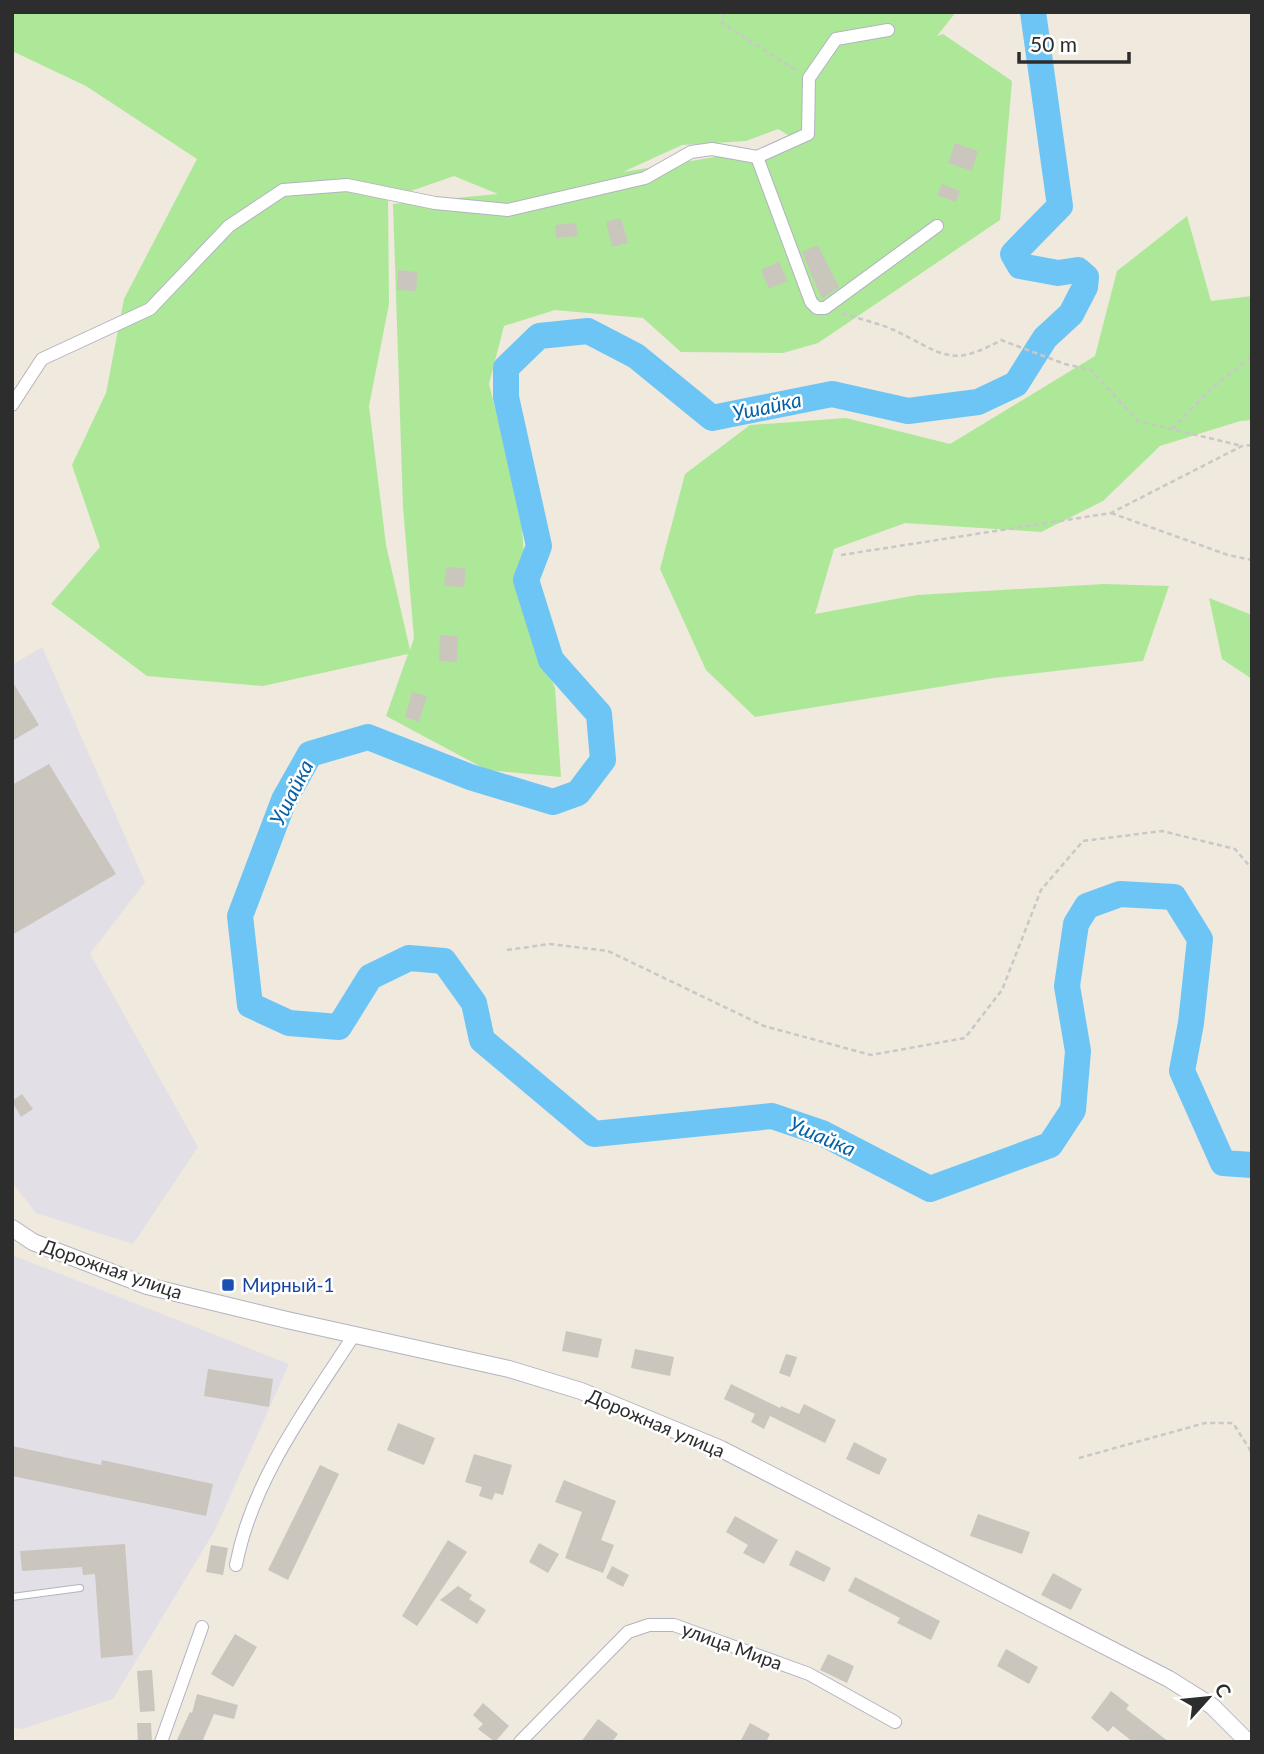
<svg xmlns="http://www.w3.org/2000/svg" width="1264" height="1754" font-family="Lato,sans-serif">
  <rect width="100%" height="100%" fill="#efe9de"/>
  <!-- industrial -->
  <g fill="#e2dfe7">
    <path d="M 42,647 L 145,882 L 90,954 L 198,1147 L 133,1244 L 36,1213 L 12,1182 L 12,665 Z"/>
    <path d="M 12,1255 L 289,1364 L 215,1530 L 113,1699 L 22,1729 L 12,1727 Z"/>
  </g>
  <!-- green -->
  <g fill="#ade898" fill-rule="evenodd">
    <path d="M 12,12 L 956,12 L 937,36 L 943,34 L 1012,81 L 1000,220 L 818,343 L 783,353 L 681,352 L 643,318 L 555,310 L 504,326 L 489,384 L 521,511 L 528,621 L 555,688 L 561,777 L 487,770 L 386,716 L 408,654 L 263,686 L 147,676 L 51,604 L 100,547 L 72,465 L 106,393 L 124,299 L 197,159 L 86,86 L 12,51 ZM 778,129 L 801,143 L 623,172 L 682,145 L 746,141 ZM 454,176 L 498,194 L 393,204 L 403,507 L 414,638 L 410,650 L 386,545 L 369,406 L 389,304 L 388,199 Z"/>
    <path d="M 1187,216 L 1211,301 L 1252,296 L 1252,420 L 1240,421 L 1160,446 L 1103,501 L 1041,532 L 905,523 L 834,549 L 815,614 L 917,595 L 1104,584 L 1169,586 L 1143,661 L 994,678 L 755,717 L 706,670 L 660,569 L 685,474 L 750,425 L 846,418 L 950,444 L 1095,356 L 1117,271 Z"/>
    <path d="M 1209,598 L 1252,615 L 1252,679 L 1222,659 Z"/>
  </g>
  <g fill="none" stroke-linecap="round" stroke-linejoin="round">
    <!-- river -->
    <path stroke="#6dc5f5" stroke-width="26" d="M 1033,12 L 1060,206 L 1013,254 L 1020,266 L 1058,273 L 1078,270 L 1086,277 L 1085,287 L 1071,314 L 1045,338 L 1016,384 L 978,402 L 908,411 L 832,394 L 712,418 L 636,356 L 588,331 L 539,336 L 506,368 L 506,397 L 539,546 L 526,580 L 551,660 L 599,714 L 603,760 L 578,793 L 553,802 L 470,777 L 368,737 L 310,754 L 284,800 L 240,916 L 250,1005 L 289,1023 L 339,1027 L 370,977 L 409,958 L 444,961 L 474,1003 L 482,1040 L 594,1134 L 772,1116 L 822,1133 L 930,1189 L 1050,1145 L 1073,1110 L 1078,1051 L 1067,986 L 1076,924 L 1087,906 L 1120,894 L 1174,897 L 1200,939 L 1191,1023 L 1182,1071 L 1223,1163 L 1252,1165"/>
  </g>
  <!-- building -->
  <g fill="#cac6be">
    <path d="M 955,143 L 978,151 L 972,171 L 948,163 Z"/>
    <path d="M 942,184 L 960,191 L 956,202 L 937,195 Z"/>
    <path d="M 621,218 L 628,243 L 612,247 L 606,222 Z"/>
    <path d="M 576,223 L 578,236 L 556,238 L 555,225 Z"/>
    <path d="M 818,245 L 839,287 L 822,299 L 802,252 Z"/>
    <path d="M 779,262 L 788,281 L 769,289 L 761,270 Z"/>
    <path d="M 398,270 L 418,272 L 416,291 L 397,290 Z"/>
    <path d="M 446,567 L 466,568 L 464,587 L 444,586 Z"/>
    <path d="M 440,635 L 458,636 L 457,662 L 439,661 Z"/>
    <path d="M 12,681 L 39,725 L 12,741 Z"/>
    <path d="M 412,692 L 427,696 L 419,722 L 405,717 Z"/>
    <path d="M 49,764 L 116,874 L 12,935 L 12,785 Z"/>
    <path d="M 22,1094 L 33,1109 L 21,1117 L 12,1101 Z"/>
    <path d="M 566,1331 L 602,1339 L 598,1358 L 562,1351 Z"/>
    <path d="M 635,1349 L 674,1357 L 670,1376 L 631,1368 Z"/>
    <path d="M 786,1354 L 797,1357 L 790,1377 L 779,1373 Z"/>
    <path d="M 208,1369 L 273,1379 L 269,1407 L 204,1396 Z"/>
    <path d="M 731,1384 L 780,1408 L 781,1406 L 799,1414 L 804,1404 L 836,1420 L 825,1443 L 770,1416 L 764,1429 L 751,1422 L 755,1414 L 724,1399 Z"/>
    <path d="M 398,1423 L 435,1438 L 424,1465 L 387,1450 Z"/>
    <path d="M 854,1442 L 887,1459 L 879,1475 L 846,1459 Z"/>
    <path d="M 12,1446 L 101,1465 L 102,1460 L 213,1484 L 206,1516 L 12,1476 Z"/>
    <path d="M 474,1454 L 512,1465 L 503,1495 L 495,1493 L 492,1500 L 479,1496 L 482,1487 L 465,1482 Z"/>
    <path d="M 320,1465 L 339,1474 L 288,1580 L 268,1570 Z"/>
    <path d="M 564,1480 L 616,1501 L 601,1540 L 614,1545 L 603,1573 L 565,1558 L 582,1512 L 555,1502 Z"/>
    <path d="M 978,1514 L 1030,1532 L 1022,1554 L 970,1536 Z"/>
    <path d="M 735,1516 L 778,1540 L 764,1564 L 743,1553 L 748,1545 L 726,1532 Z"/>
    <path d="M 448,1540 L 467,1552 L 417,1626 L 402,1616 Z"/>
    <path d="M 539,1543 L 559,1554 L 548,1573 L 529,1562 Z"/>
    <path d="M 125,1544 L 133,1655 L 101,1658 L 95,1574 L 83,1575 L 82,1567 L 22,1571 L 20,1551 Z"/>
    <path d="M 211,1545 L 228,1548 L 223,1575 L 206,1572 Z"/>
    <path d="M 796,1550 L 831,1568 L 824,1582 L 789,1565 Z"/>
    <path d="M 612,1566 L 629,1575 L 623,1587 L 606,1578 Z"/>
    <path d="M 1053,1573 L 1082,1589 L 1071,1610 L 1041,1595 Z"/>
    <path d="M 855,1577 L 940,1621 L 931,1640 L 897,1623 L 900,1618 L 848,1591 Z"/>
    <path d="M 458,1586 L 472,1595 L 469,1599 L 486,1610 L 477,1624 L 440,1600 Z"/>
    <path d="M 235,1634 L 257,1647 L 233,1687 L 211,1674 Z"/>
    <path d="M 1006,1649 L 1038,1667 L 1029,1684 L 997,1666 Z"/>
    <path d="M 828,1654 L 854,1666 L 847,1683 L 820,1670 Z"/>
    <path d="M 152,1670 L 155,1711 L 140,1712 L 137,1671 Z"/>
    <path d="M 1111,1691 L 1129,1705 L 1126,1709 L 1169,1742 L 1133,1742 L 1113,1726 L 1108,1732 L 1091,1718 Z"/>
    <path d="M 197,1694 L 238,1705 L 234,1719 L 214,1714 L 202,1742 L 176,1742 L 190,1712 L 192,1713 Z"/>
    <path d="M 483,1703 L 509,1726 L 495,1742 L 478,1729 L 483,1724 L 473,1715 Z"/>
    <path d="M 598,1719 L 618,1734 L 612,1742 L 581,1742 Z"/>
    <path d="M 137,1723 L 151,1723 L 152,1742 L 138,1742 Z"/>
    <path d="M 750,1723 L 770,1734 L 766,1742 L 740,1742 Z"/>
  </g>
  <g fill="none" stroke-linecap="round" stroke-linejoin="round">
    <defs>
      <path id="service" d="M 12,1597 L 80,1588"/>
      <g id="minor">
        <path d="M 757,157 L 811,302 L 817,308 L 825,308 L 937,226"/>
        <path d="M 12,405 L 42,359 L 150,309 L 229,226 L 283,190 L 347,185 L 435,203 L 508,210 L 645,178 L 691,152 L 712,149 L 757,157 L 808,134 L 809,78 L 836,39 L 888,30"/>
        <path d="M 236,1565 C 252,1480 308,1406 354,1335"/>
        <path d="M 161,1742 L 202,1627"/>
        <path d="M 520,1742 L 628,1632 L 649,1625 L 674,1625 L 809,1674 L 895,1722"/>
      </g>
      <path id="tertiary" d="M 12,1228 L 33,1242 L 147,1286 L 287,1320 L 509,1369 L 581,1391 L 721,1449 L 1169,1679 L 1212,1706 L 1248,1742"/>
    </defs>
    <!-- service casing -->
    <use href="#service" stroke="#b2b3c1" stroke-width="8"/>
    <!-- minor casing -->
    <use href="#minor" stroke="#b2b3c1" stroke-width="14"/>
    <!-- tertiary casing -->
    <use href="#tertiary" stroke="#b2b3c1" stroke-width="18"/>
    <!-- path -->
    <g stroke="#c8c8c8" stroke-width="2.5" stroke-dasharray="5 3.5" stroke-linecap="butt">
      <path d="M 724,12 L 722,23 L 797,71"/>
      <path d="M 842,313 C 859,319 878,323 894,330 C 942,353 950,369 1001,340 L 1065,364 L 1091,370 L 1138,421 L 1242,446"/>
      <path d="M 1172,429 L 1212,388 L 1250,358 L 1252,328"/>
      <path d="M 1111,513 L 1228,555 L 1252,560"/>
      <path d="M 841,555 L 1111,513 L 1242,446 L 1252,445"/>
      <path d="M 507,950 L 550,944 L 608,951 L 764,1026 L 871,1055 L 965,1038 L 1002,990 L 1041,890 L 1083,841 L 1162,831 L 1235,849 L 1252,869"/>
      <path d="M 1079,1458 L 1205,1423 L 1233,1423 L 1252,1453"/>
    </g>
    <!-- service -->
    <use href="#service" stroke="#fff" stroke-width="6"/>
    <!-- minor -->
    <use href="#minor" stroke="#fff" stroke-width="12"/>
    <!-- tertiary -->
    <use href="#tertiary" stroke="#fff" stroke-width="16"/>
  </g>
  <!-- markers -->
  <rect fill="#1a4fb4" stroke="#fff" stroke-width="2.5" x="221" y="1278" width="14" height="14" rx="3.5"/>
  <g text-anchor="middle" stroke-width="5" stroke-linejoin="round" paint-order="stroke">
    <!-- street labels -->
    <g font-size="19" fill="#2d2d2d" stroke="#fff">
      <text transform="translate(112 1269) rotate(19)" y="7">Дорожная улица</text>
      <text transform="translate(656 1423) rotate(23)" y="7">Дорожная улица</text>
      <text transform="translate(732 1646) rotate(20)" y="7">улица Мира</text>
    </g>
    <!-- transit labels -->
    <g font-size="19" fill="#164399" stroke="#fff" text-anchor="start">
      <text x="242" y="1292">Мирный-1</text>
    </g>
    <!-- water labels -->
    <g font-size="21" font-style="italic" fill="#0662a7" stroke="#fff">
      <text transform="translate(767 407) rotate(-12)" y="7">Ушайка</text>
      <text transform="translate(292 793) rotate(-63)" y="7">Ушайка</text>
      <text transform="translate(822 1137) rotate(23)" y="7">Ушайка</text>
    </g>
  </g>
  <!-- border -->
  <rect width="1264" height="1754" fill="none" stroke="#2d2d2d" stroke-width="28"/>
  <!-- north arrow -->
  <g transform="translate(1208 1698) rotate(63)" stroke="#ffffff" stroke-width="5" paint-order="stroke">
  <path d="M0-5L12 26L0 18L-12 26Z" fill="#2d2d2d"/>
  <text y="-10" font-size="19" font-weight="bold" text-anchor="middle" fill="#2d2d2d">С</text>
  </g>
  <!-- scale -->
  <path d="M1019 52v10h110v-10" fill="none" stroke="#2d2d2d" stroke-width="3.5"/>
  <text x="1030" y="52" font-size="21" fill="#2d2d2d" stroke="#ffffff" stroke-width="5" paint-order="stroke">50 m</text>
</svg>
